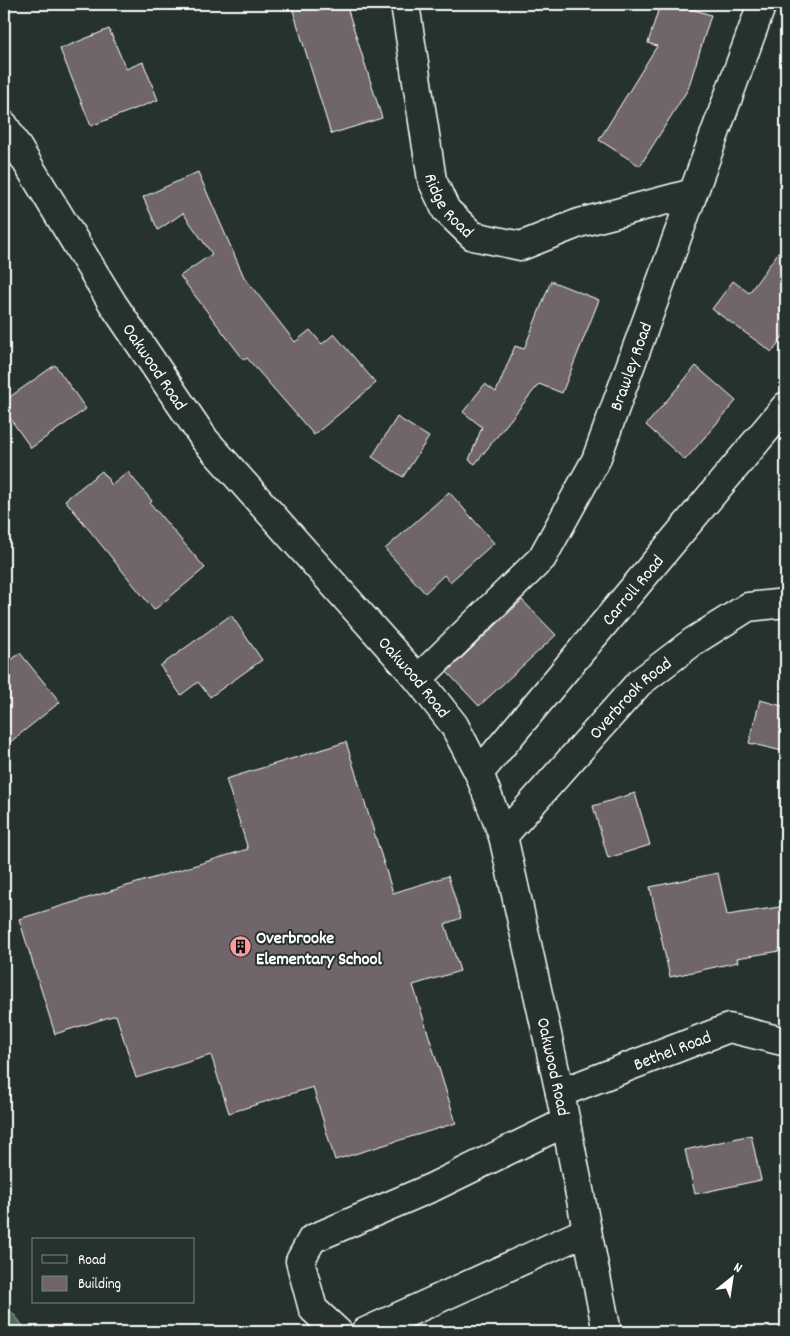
<svg xmlns="http://www.w3.org/2000/svg" width="790" height="1336" font-family="Dekko,sans-serif">
  <rect width="100%" height="100%" fill="#26332d"/>
  <filter id="ink" filterUnits="userSpaceOnUse"><feTurbulence type="fractalNoise" baseFrequency=".02" numOctaves="2"/><feDisplacementMap in="SourceGraphic" scale="10" xChannelSelector="R" yChannelSelector="G"/><feConvolveMatrix kernelMatrix="1 2 1 2 8 2 1 2 1" color-interpolation-filters="sRGB"/></filter>
  <g filter="url(#ink)">
    <!-- green -->
    <path fill="#4f6f58" stroke="#a7b7ac" d="M 4,1304 L 17,1318 L 27,1332 L 4,1332 Z"/>
    <!-- building -->
    <g fill="#6f656a" stroke="#fff">
      <path d="M 291,4 L 346,4 L 382,118 L 331,134 Z"/>
      <path d="M 660,4 L 675,4 L 711,15 L 688,89 L 640,166 L 599,140 L 657,46 L 648,43 Z"/>
      <path d="M 109,29 L 126,69 L 143,62 L 158,100 L 91,126 L 60,49 Z"/>
      <path d="M 198,172 L 244,277 L 295,342 L 310,330 L 322,344 L 334,334 L 376,383 L 314,435 L 247,358 L 244,360 L 180,276 L 212,254 L 183,213 L 158,230 L 143,197 Z"/>
      <path d="M 786,242 L 786,332 L 772,352 L 712,309 L 733,281 L 749,293 Z"/>
      <path d="M 551,281 L 599,300 L 562,393 L 539,384 L 475,464 L 469,460 L 482,427 L 463,412 L 485,384 L 496,392 L 515,346 L 524,349 Z"/>
      <path d="M 55,365 L 86,409 L 31,448 L 4,410 L 4,401 Z"/>
      <path d="M 696,366 L 736,401 L 685,460 L 646,425 Z"/>
      <path d="M 397,417 L 429,437 L 403,477 L 372,457 Z"/>
      <path d="M 102,471 L 112,485 L 128,472 L 152,501 L 150,503 L 205,568 L 154,610 L 65,500 Z"/>
      <path d="M 449,492 L 494,543 L 450,582 L 444,575 L 425,593 L 385,549 Z"/>
      <path d="M 522,600 L 556,635 L 479,706 L 447,672 Z"/>
      <path d="M 231,615 L 262,660 L 210,697 L 198,682 L 181,695 L 160,666 Z"/>
      <path d="M 20,653 L 60,702 L 4,747 L 4,666 Z"/>
      <path d="M 760,700 L 786,707 L 786,752 L 749,743 Z"/>
      <path d="M 346,742 L 393,893 L 448,876 L 461,918 L 445,924 L 460,971 L 413,985 L 456,1123 L 335,1160 L 313,1087 L 229,1113 L 211,1055 L 136,1078 L 116,1015 L 55,1034 L 19,919 L 248,849 L 226,779 Z"/>
      <path d="M 635,793 L 650,845 L 608,858 L 593,806 Z"/>
      <path d="M 718,873 L 727,915 L 786,906 L 786,950 L 737,958 L 738,962 L 670,977 L 650,887 Z"/>
      <path d="M 751,1135 L 761,1180 L 695,1194 L 685,1150 Z"/>
    </g>
    <g fill="none" stroke-linecap="round" stroke-linejoin="round">
      <defs>
        <g id="minor">
          <path id="s1" d="M 405,4 L 432,180 L 446,210 L 473,236 L 521,246 L 579,223 L 693,193"/>
          <path id="s2" d="M 418,679 L 542,558 L 596,460 L 762,4"/>
          <path id="s3" d="M 479,773 L 786,406"/>
          <path id="s4" d="M 503,836 L 639,683 L 694,641 L 748,607 L 786,603"/>
          <path id="s5" d="M 560,1093 L 729,1028 L 786,1042"/>
          <path d="M 338,1332 L 313,1309 L 300,1261 L 312,1239 L 433,1187 L 566,1122"/>
          <path d="M 365,1332 L 587,1231"/>
        </g>
        <g id="major">
          <path id="s6" d="M 4,125 L 113,304 L 205,440 L 418,679 L 454,725 L 479,773 L 503,836 L 560,1093 L 607,1332"/>
        </g>
      </defs>
      <!-- minor casing -->
      <use href="#minor" stroke="#fff" stroke-width="31"/>
      <!-- major casing -->
      <use href="#major" stroke="#fff" stroke-width="31"/>
      <!-- minor -->
      <use href="#minor" stroke="#26332d" stroke-width="28"/>
      <!-- major -->
      <use href="#major" stroke="#26332d" stroke-width="28"/>
    </g>
  </g>
  <!-- icons -->
  <defs>
    <symbol id="building-disc" viewBox="-11 -11 22 22"><circle r="9.5" fill="#ff9aa2" stroke="#26332d"/><path d="M-4-6H4V6H1V3H-1V6H-4ZM-2.5-4.3h1.7v1.8h-1.7ZM.8-4.3h1.7v1.8H.8ZM-2.5-1h1.7V.8h-1.7ZM.8-1h1.7V.8H.8Z" fill="#111"/></symbol>
  </defs>
  <g fill-rule="evenodd">
    <use href="#building-disc" x="228" y="934" width="25" height="25"/>
  </g>
  <g text-anchor="middle" stroke-width="4" stroke-linejoin="round" paint-order="stroke">
    <!-- street labels -->
    <g font-size="18" fill="#fff" stroke="#26332d">
      <text dy="6" stroke="none"><textPath href="#s1" startOffset="209">Ridge Road</textPath></text>
      <text dy="6" stroke="none"><textPath href="#s2" startOffset="385">Brawley Road</textPath></text>
      <text dy="6" stroke="none"><textPath href="#s6" startOffset="285">Oakwood Road</textPath></text>
      <text dy="6" stroke="none"><textPath href="#s3" startOffset="239">Carroll Road</textPath></text>
      <text dy="6" stroke="none"><textPath href="#s6" startOffset="690">Oakwood Road</textPath></text>
      <text dy="6" stroke="none"><textPath href="#s4" startOffset="188">Overbrook Road</textPath></text>
      <text dy="6" stroke="none"><textPath href="#s5" startOffset="120">Bethel Road</textPath></text>
      <text dy="6" stroke="none"><textPath href="#s6" startOffset="1110">Oakwood Road</textPath></text>
    </g>
    <!-- poi labels -->
    <g font-size="18" font-weight="bold" fill="#fff" stroke="#26332d" text-anchor="start">
      <text x="256" y="943">Overbrooke<tspan x="256" dy="21">Elementary School</tspan></text>
    </g>
  </g>
  <!-- margin -->
  <rect width="790" height="1336" fill="none" stroke="#26332d" stroke-width="20"/>
  <rect x="10" y="10" width="770" height="1316" fill="none" stroke="#fff" stroke-width="2" filter="url(#ink)"/>
  <!-- legend -->
  <rect x="32" y="1238" width="162" height="65" fill="#26332d" stroke="#7d8581"/>
  <rect x="42" y="1255" width="25" height="8" fill="#26332d" stroke="#7d8581"/>
  <text x="78" y="1264" font-size="15" fill="#ffffff">Road</text>
  <rect x="42" y="1276" width="25" height="15" fill="#6f656a" stroke="#7d8581"/>
  <text x="78" y="1288" font-size="15" fill="#ffffff">Building</text>
  <!-- north arrow -->
  <g transform="translate(732 1278) rotate(30)" stroke="#26332d" stroke-width="4" paint-order="stroke">
  <path d="M0-4L9 19L0 12L-9 19Z" fill="#ffffff"/>
  <text y="-8" font-size="14" font-weight="bold" text-anchor="middle" fill="#ffffff">N</text>
  </g>
</svg>
